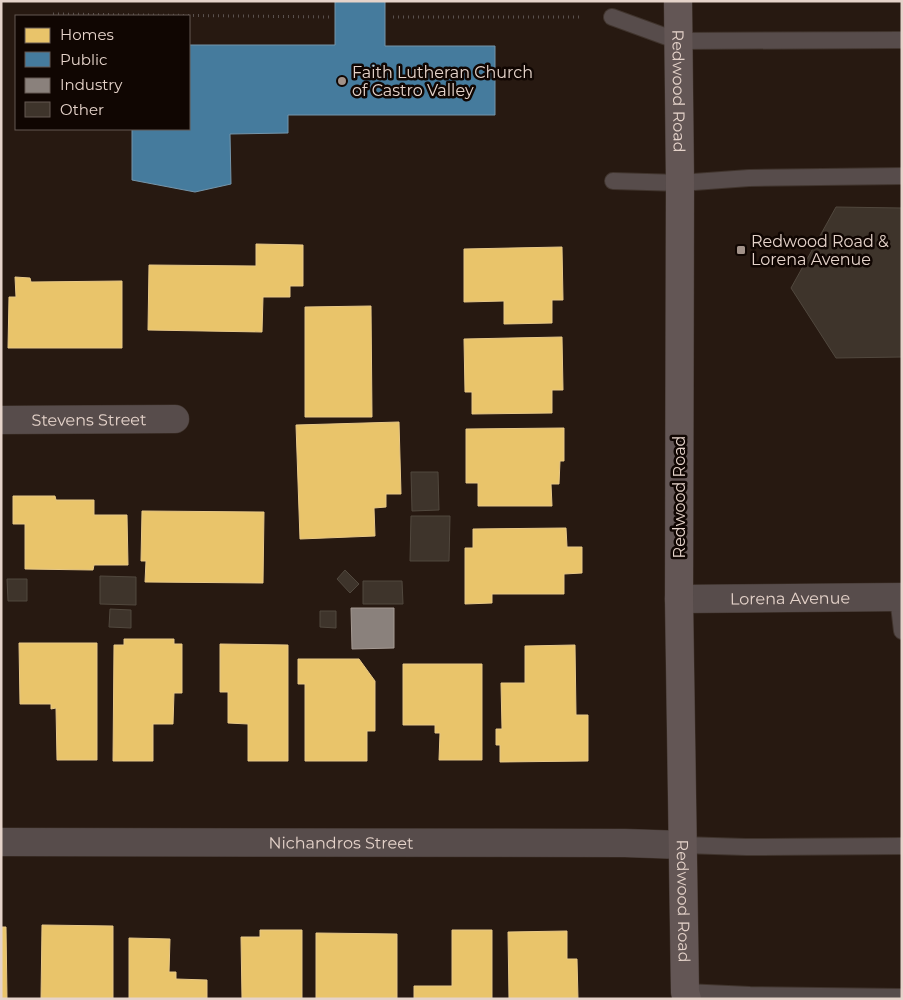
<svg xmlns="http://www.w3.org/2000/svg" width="903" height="1000" font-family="Montserrat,sans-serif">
  <rect width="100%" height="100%" fill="#271911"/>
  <!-- homes -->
  <g fill="#e9c46a" stroke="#e8c887">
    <path d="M 256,244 L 303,245 L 303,286 L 290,286 L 290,297 L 263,297 L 262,332 L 148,330 L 149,265 L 256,266 Z"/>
    <path d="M 562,247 L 563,300 L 552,300 L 552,323 L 504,324 L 504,301 L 464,302 L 464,249 Z"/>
    <path d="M 15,277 L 30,278 L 31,282 L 122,281 L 122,348 L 8,348 L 9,297 L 16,297 Z"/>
    <path d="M 371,306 L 372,417 L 305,417 L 305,307 Z"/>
    <path d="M 562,337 L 563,390 L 552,390 L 552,413 L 472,414 L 472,392 L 465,392 L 464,339 Z"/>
    <path d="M 399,422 L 401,494 L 386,494 L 386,507 L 374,508 L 375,536 L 300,539 L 296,425 Z"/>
    <path d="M 564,428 L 564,461 L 560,461 L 559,484 L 551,484 L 552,506 L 478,506 L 478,483 L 466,483 L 466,429 Z"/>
    <path d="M 13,496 L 55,496 L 56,500 L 94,500 L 94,515 L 127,515 L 128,565 L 94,565 L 93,570 L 25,569 L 25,524 L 13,524 Z"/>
    <path d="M 142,511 L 264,512 L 263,583 L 145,582 L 146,561 L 141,561 Z"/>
    <path d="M 566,528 L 567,547 L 582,547 L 582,573 L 564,574 L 564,594 L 492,594 L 492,603 L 465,604 L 465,548 L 473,548 L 473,529 Z"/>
    <path d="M 124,639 L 174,639 L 174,644 L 182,644 L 182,693 L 174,693 L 173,724 L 153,724 L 153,761 L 113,761 L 114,645 L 124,645 Z"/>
    <path d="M 19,643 L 97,643 L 97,760 L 57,760 L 56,708 L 51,709 L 51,704 L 20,704 Z"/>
    <path d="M 220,644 L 288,645 L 288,761 L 248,761 L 248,724 L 228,723 L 228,692 L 220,692 Z"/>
    <path d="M 575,645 L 576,715 L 588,715 L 588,761 L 500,762 L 500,745 L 496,745 L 496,729 L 502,729 L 501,683 L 525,683 L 525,646 Z"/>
    <path d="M 298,659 L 359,659 L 375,681 L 375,731 L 367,731 L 367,761 L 305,761 L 305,684 L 298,684 Z"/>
    <path d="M 403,664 L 482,664 L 482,760 L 439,760 L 440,733 L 435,733 L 435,725 L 403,725 Z"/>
    <path d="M 42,925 L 113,926 L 113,999 L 41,999 Z"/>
    <path d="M 1,927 L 6,927 L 7,999 L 1,999 Z"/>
    <path d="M 260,930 L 302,930 L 302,999 L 242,999 L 241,937 L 260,937 Z"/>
    <path d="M 452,930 L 492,930 L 492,999 L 414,999 L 414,986 L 452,986 Z"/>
    <path d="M 567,931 L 567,959 L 577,959 L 578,999 L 509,999 L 508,932 Z"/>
    <path d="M 316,933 L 397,934 L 397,999 L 316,999 Z"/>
    <path d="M 129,938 L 170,939 L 169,972 L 176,972 L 176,979 L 207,980 L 207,999 L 129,999 Z"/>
  </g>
  <!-- public -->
  <path fill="#457b9d" stroke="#7595aa" d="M 335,1 L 385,1 L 385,46 L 495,46 L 495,115 L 288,115 L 288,133 L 230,134 L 231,184 L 195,192 L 132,180 L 132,129 L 189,129 L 189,45 L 335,45 Z"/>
  <!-- industry -->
  <path fill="#8a817c" stroke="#a59a93" d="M 351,608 L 394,608 L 394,648 L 352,649 Z"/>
  <!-- building -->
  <g fill="#3e342b" stroke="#51483e">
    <path d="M 836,207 L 902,208 L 902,357 L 836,358 L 791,288 Z"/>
    <path d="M 411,472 L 438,472 L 439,510 L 412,511 Z"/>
    <path d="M 411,516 L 450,516 L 449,561 L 410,561 Z"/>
    <path d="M 345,570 L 359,584 L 350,593 L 337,579 Z"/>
    <path d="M 100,576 L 136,577 L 136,605 L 100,604 Z"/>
    <path d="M 7,579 L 27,579 L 27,601 L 8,601 Z"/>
    <path d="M 363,581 L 402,581 L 403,604 L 363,604 Z"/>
    <path d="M 110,609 L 131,610 L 131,628 L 109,627 Z"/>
    <path d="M 320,611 L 336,611 L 336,628 L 320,627 Z"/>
  </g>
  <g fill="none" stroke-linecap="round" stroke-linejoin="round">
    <defs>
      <g id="service">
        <path d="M 612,17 L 678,41 L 902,40"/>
        <path d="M 613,181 L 680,183 L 749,178 L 902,176"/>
        <path d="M 898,597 L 902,631"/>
        <path d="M 682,845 L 746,847 L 902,846"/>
        <path d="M 685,992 L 750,995 L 902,997"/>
      </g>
      <g id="minor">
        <path id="s1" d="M 1,420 L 175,419"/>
        <path id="s2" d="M 679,599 L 902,597"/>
        <path id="s3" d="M 1,842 L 625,843 L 682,845"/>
      </g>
      <g id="secondary">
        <path id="s4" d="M 678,1 L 680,183 L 679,599 L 685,992 L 687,999"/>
      </g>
    </defs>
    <!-- service casing -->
    <use href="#service" stroke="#40342d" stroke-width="18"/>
    <!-- minor casing -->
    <use href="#minor" stroke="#40342d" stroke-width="29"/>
    <!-- secondary casing -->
    <use href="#secondary" stroke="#40342d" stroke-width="29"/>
    <!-- path -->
    <g stroke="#5a514e" stroke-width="3" stroke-dasharray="1 4" stroke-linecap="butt">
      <path d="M 53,14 L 330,17"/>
      <path d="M 393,17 L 582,17"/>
    </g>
    <!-- service -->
    <use href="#service" stroke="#574c4b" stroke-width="16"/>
    <!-- minor -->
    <use href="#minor" stroke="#574c4b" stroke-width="28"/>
    <!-- secondary -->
    <use href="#secondary" stroke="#635655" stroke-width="28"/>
  </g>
  <!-- markers -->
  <g fill="#a29289" stroke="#100602" stroke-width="2">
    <circle cx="342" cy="81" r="5"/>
    <rect x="736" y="245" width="10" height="10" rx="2.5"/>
  </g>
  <g text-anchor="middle" stroke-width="5" stroke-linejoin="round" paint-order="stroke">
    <!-- poi labels -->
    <g font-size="16" fill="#e5d3ca" stroke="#100602" text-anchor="start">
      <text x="352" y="78">Faith Lutheran Church<tspan x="352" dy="18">of Castro Valley</tspan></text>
      <text x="751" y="247">Redwood Road &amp;<tspan x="751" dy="18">Lorena Avenue</tspan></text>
    </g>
    <!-- street labels -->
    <g font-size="16" fill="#e5d3ca" stroke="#100602">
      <text dy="6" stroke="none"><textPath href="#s4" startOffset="90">Redwood Road</textPath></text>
      <text dy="6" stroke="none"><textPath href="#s1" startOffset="88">Stevens Street</textPath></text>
      <text transform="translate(679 497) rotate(-90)" y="6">Redwood Road</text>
      <text dy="6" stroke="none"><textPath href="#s2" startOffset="111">Lorena Avenue</textPath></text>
      <text dy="6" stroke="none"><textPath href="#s3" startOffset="340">Nichandros Street</textPath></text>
      <text dy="6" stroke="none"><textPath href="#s4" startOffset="900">Redwood Road</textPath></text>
    </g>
  </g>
  <!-- border -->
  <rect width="903" height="1000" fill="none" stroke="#e5d3ca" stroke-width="5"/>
  <!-- legend -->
  <rect x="15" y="15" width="175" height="115" fill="#100602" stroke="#655852"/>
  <rect x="25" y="28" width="25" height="15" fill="#e9c46a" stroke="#655852"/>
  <text x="60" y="40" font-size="15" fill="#e5d3ca">Homes</text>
  <rect x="25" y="52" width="25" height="15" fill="#457b9d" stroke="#655852"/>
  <text x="60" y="65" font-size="15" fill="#e5d3ca">Public</text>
  <rect x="25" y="78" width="25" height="15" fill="#8a817c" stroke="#655852"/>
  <text x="60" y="90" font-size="15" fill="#e5d3ca">Industry</text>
  <rect x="25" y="102" width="25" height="15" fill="#3e342b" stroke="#655852"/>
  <text x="60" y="115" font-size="15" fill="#e5d3ca">Other</text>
</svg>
